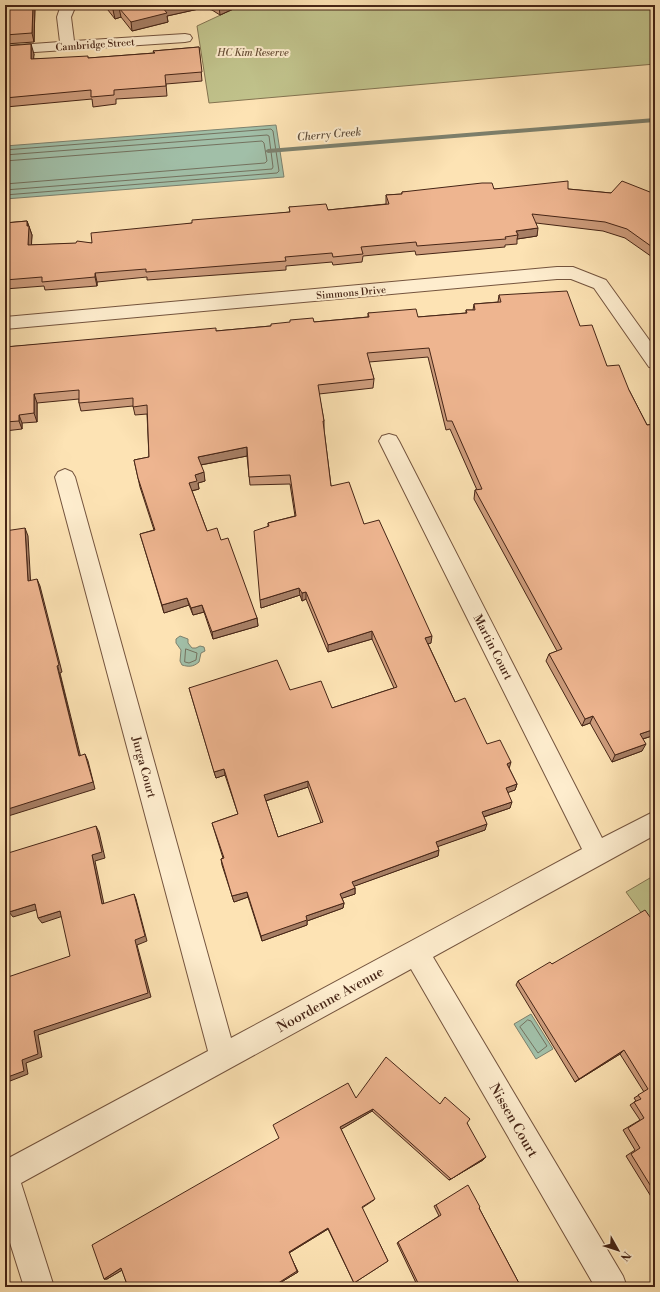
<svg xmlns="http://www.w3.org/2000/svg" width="660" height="1292" font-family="'Libre Bodoni',serif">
  <rect width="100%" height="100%" fill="#fde3b4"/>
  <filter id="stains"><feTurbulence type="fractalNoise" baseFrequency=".005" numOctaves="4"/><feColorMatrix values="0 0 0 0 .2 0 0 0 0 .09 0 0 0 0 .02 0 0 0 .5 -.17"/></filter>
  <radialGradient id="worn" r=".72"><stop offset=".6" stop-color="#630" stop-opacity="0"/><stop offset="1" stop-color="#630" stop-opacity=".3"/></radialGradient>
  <!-- green -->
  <g fill="#c1c38c" stroke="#847451">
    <path d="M 242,5 L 655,5 L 655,64 L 209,103 L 197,26 Z"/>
    <path d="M 655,875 L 655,932 L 626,892 Z"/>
  </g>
  <!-- water -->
  <g fill="#a1bfa8" stroke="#7d816e">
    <path d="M 276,125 L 284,177 L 5,199 L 5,146 Z"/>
    <path d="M 180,636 L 188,639 L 188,643 L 192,648 L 196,648 L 200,646 L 204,647 L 205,651 L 201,653 L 199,662 C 193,667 189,667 182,665 L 180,661 L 181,650 L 176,643 L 176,639 Z"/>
    <path d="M 531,1014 L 553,1049 L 536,1059 L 514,1024 Z"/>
  </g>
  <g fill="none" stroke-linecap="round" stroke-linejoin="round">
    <!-- shore -->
    <g stroke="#74725f" stroke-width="1">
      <path d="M 5,150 L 271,129 L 273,131 L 279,171 L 277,173 L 5,195"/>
      <path d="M 5,155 L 267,135 L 269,136 L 273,167 L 272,169 L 5,190"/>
      <path d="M 5,161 L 262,141 L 264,143 L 267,161 L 265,163 L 5,184"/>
      <path d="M 186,649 L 197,653 L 196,660 L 189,663 L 185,662 Z"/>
      <path d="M 528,1020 L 531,1021 L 547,1046 L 538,1053 L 520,1027 Z"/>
    </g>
    <!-- stream -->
    <path fill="#7d816e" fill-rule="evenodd" d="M 655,118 L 655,122 L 268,153 L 265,151 L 268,149 Z"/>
    <defs>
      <g id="street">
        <path d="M 61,5 L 76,5 L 71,17 L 74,41 L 185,34 L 190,35 L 192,38 L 190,41 L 185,42 L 5,54 L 5,46 L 60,42 L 57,17 Z"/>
        <path d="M 557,267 L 573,267 L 606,280 L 655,348 L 655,368 L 649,367 L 594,288 L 571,279 L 557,279 L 5,329 L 5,317 Z"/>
        <path d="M 389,434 L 396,436 L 399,441 L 602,838 L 655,811 L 655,835 L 433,957 L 623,1276 L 627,1287 L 595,1287 L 411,969 L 21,1183 L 54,1287 L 24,1287 L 5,1227 L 5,1160 L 208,1051 L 55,477 L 58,472 L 65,469 L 72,472 L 75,477 L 231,1038 L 582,849 L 379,441 L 382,436 Z"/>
      </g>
    </defs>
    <!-- street casing -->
    <use href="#street" stroke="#74543e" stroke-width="2"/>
    <!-- street -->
    <use href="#street" fill="#feedce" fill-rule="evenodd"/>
  </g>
  <!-- wall -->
  <g fill="#cd9c7c" stroke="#462516" fill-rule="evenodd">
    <path d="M 5,5 L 35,5 L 34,42 L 5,44 Z"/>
    <path d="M 104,5 L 242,5 L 220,15 L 212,10 L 203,8 L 167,16 L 168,22 L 132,31 L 121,17 L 115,19 Z"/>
    <path d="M 5,46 L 34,54 L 33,59 L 89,58 L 154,53 L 153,51 L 199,47 L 202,81 L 166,84 L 167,96 L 116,99 L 116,104 L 93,107 L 92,99 L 6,107 L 5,104 Z"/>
    <path d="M 494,189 L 568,189 L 611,193 L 655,194 L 655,259 L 625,238 L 603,231 L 536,223 L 537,236 L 517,239 L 517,244 L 505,245 L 505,247 L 416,255 L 415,251 L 363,256 L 362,262 L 333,265 L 332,262 L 286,266 L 286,270 L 147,280 L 147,277 L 97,282 L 97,286 L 45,290 L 44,286 L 5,289 L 5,223 L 27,221 L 32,235 L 31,245 L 92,243 L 192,223 L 290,212 L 289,207 L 328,210 L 386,204 L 386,195 L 402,194 L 402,192 Z"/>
    <path d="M 499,295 L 580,326 L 607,366 L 629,390 L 647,425 L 655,424 L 655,735 L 643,739 L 642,751 L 612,762 L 590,723 L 582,726 L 546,661 L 549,654 L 557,651 L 474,499 L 475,490 L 477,490 L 450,429 L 446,430 L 428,357 L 369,362 L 374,379 L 373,388 L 319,394 L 324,421 L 324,430 L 331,486 L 364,524 L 431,643 L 428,644 L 455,702 L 487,744 L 509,768 L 517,784 L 515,790 L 508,792 L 510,808 L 484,817 L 485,830 L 438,846 L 438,856 L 354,886 L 355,888 L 355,894 L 342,898 L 344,903 L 343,908 L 307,921 L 307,925 L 262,941 L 248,897 L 234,902 L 222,865 L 221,859 L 223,858 L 212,823 L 238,814 L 225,775 L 216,778 L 189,688 L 290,690 L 332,708 L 394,688 L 372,639 L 328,652 L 306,599 L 302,601 L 300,595 L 261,608 L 268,527 L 268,523 L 295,516 L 290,484 L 250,485 L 247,456 L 201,465 L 205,481 L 198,483 L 199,489 L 192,491 L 207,531 L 221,540 L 257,618 L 258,626 L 213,639 L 204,612 L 193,615 L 189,605 L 164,613 L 140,534 L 154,530 L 140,487 L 134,460 L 149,457 L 147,414 L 135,415 L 133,406 L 81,411 L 79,403 L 79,399 L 37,403 L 37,422 L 22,423 L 22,429 L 5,431 L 5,347 L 216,331 L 314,322 L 368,317 L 368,313 L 418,317 L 466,313 L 466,310 L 473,310 L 474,304 L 498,302 ZM 308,787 L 321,823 L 278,837 L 266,801 Z"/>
    <path d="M 655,924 L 655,1203 L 626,1156 L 635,1150 L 623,1130 L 640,1120 L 630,1105 L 636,1101 L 634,1098 L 644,1092 L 620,1054 L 575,1082 L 516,985 L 518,981 L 552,964 Z"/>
    <path d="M 356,1098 L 440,1104 L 467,1123 L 483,1160 L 449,1180 L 372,1111 L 341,1129 L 374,1200 L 362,1208 L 388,1261 L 354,1283 L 328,1229 L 289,1253 L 298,1272 L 273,1287 L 128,1287 L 122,1270 L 107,1279 L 104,1279 Z"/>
    <path d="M 436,1205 L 479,1208 L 521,1287 L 418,1287 L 397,1243 L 439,1216 L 434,1206 Z"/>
    <path d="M 527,1283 L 530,1283 L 533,1287 L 521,1287 Z"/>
  </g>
  <!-- shaded-wall -->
  <g fill="#a77f65" stroke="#462516">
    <path d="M 33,5 L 35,5 L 34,42 L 32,33 Z"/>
    <path d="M 174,5 L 203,5 L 203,8 L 167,16 L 168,22 L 132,31 L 131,22 L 162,7 Z"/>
    <path d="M 221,5 L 242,5 L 220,15 L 219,6 Z"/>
    <path d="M 119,8 L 121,17 L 115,19 L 113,10 Z"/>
    <path d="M 31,44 L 34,54 L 33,68 L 31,59 Z"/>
    <path d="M 27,221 L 32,235 L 31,253 L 28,245 Z"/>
    <path d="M 538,228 L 537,236 L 517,239 L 518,235 L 516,231 Z"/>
    <path d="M 95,273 L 97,282 L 97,286 L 95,277 Z"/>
    <path d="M 34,394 L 37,403 L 37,422 L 34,413 Z"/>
    <path d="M 19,415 L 22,423 L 22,429 L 19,421 Z"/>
    <path d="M 247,447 L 247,456 L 200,465 L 198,457 Z"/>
    <path d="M 204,472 L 205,481 L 198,483 L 199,489 L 191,491 L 189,483 L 195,475 Z"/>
    <path d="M 25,528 L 28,536 L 31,589 L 28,581 Z"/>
    <path d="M 37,579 L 40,586 L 62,672 L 60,673 L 82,762 L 79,756 Z"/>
    <path d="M 299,588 L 300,595 L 261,608 L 260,600 Z"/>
    <path d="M 306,592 L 306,599 L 302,601 L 302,593 Z"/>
    <path d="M 187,598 L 189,605 L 164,613 L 162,605 Z"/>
    <path d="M 202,605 L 204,612 L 193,615 L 191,608 Z"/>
    <path d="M 257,618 L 258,626 L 213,639 L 212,632 Z"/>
    <path d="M 372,631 L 372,639 L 328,652 L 328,645 Z"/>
    <path d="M 432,636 L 431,643 L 424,645 L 425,638 Z"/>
    <path d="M 593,716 L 590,723 L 582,726 L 585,719 Z"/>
    <path d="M 655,729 L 655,735 L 636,741 L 640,734 Z"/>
    <path d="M 646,744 L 642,751 L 612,762 L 615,755 Z"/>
    <path d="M 85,754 L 88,761 L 95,789 L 5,817 L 5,810 Z"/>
    <path d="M 511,762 L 509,769 L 507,764 Z"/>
    <path d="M 224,769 L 225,775 L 216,778 L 214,772 Z"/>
    <path d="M 308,781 L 308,787 L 265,801 L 264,795 Z"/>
    <path d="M 517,784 L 515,790 L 504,794 L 506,788 Z"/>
    <path d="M 512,802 L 510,808 L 480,818 L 482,812 Z"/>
    <path d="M 487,824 L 485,830 L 434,848 L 436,842 Z"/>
    <path d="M 96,826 L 99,832 L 105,858 L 95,861 L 105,909 L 102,904 L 92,855 Z"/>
    <path d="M 439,850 L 438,856 L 352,887 L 352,882 Z"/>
    <path d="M 355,888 L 355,894 L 340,899 L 340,894 Z"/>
    <path d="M 247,892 L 248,897 L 234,902 L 232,896 Z"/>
    <path d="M 134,894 L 136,899 L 147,941 L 137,945 L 151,997 L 38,1035 L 42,1057 L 26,1063 L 28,1074 L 5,1083 L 5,1078 L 22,1060 L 34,1031 L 135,940 Z"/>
    <path d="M 344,903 L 343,908 L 307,921 L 307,925 L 262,941 L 261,936 L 306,916 Z"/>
    <path d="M 35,904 L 39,909 L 13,917 L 9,912 Z"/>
    <path d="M 60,911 L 63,916 L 42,923 L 38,918 Z"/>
    <path d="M 624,1050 L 620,1054 L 575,1082 L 579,1079 Z"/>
    <path d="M 373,1109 L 372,1111 L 340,1130 L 340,1127 Z"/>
    <path d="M 486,1157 L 483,1160 L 449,1180 L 451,1179 Z"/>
    <path d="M 328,1228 L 328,1229 L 289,1253 L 298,1272 L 273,1287 L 272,1287 L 289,1252 Z"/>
    <path d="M 121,1268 L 124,1269 L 107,1279 L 104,1279 Z"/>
  </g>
  <!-- building -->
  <g fill="#eeb590" stroke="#462516" fill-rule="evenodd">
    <path d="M 5,5 L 33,5 L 32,33 L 5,35 Z"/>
    <path d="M 110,5 L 174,5 L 162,7 L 167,13 L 131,22 L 119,8 L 113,10 Z"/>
    <path d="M 31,44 L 31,59 L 88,56 L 88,58 L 155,53 L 153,51 L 199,47 L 202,72 L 165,75 L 166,86 L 114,90 L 114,95 L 91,97 L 91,90 L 5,98 L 5,46 Z"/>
    <path d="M 568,181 L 568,189 L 611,193 L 622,181 L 655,194 L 655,249 L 627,229 L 605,222 L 532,214 L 538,228 L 516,231 L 518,235 L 505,237 L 506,239 L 417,246 L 416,242 L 361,247 L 363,254 L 333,257 L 332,253 L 285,257 L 286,261 L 146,272 L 146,269 L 95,273 L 95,277 L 42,282 L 42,277 L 5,280 L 5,223 L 27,221 L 27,226 L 29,226 L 28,245 L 76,243 L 77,241 L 92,243 L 91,233 L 192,223 L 192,220 L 290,212 L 289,207 L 326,204 L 328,210 L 389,204 L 386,195 L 402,194 L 402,192 L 482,183 L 492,183 L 494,189 Z"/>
    <path d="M 567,291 L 580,326 L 592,325 L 607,366 L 619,365 L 629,390 L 647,425 L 655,424 L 655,729 L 640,734 L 646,744 L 615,755 L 593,716 L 585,719 L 549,654 L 562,649 L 475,490 L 482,489 L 452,421 L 447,421 L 429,348 L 367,353 L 374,379 L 318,385 L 324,421 L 323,421 L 331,486 L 349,482 L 364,524 L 379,520 L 432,636 L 425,638 L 455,702 L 465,698 L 487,744 L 500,740 L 511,762 L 507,764 L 517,784 L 506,788 L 512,802 L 482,812 L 487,824 L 436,842 L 439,850 L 352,882 L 355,888 L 340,894 L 344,903 L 306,916 L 307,920 L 261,936 L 247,892 L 232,896 L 221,859 L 224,858 L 212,823 L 238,814 L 224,769 L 214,772 L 189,688 L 277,660 L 290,690 L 321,681 L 332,708 L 397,687 L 372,631 L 328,645 L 306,592 L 302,593 L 299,588 L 260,600 L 254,531 L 269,526 L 268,523 L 296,516 L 290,475 L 249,477 L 247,447 L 198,457 L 204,472 L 195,475 L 197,481 L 189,483 L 207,531 L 217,528 L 221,540 L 228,538 L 257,618 L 212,632 L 202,605 L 191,608 L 187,598 L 162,605 L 140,534 L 155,530 L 138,478 L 134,460 L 149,457 L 147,405 L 133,407 L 133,398 L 79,403 L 79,390 L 34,394 L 34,413 L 19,415 L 19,421 L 5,422 L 5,347 L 216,328 L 216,331 L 271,326 L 271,324 L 290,322 L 290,320 L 313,318 L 314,322 L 369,317 L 368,313 L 416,309 L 418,317 L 467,313 L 466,310 L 475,310 L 474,304 L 501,302 L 499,295 ZM 308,781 L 323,822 L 278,837 L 264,795 Z"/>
    <path d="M 25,528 L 28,581 L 37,579 L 59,665 L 57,666 L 79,756 L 85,754 L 93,782 L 5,810 L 5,531 Z"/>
    <path d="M 96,826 L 102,852 L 92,855 L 102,904 L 134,894 L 145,936 L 135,940 L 148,993 L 34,1031 L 38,1054 L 22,1060 L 24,1071 L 5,1078 L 5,978 L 70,956 L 60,911 L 38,918 L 35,904 L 9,912 L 5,888 L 5,854 Z"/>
    <path d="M 645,910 L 655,924 L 655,1193 L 631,1154 L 640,1148 L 628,1128 L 644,1118 L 634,1102 L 641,1099 L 638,1095 L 648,1089 L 624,1050 L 579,1079 L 518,981 L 550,962 L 552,964 Z"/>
    <path d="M 386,1057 L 440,1104 L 445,1097 L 470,1119 L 467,1123 L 486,1157 L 451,1179 L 373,1109 L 340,1127 L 375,1199 L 362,1207 L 388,1261 L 354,1283 L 328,1228 L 289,1252 L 297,1271 L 272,1287 L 128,1287 L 121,1268 L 104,1279 L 92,1245 L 279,1138 L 273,1125 L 348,1083 L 356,1098 Z"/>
    <path d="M 468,1185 L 480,1207 L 479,1208 L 521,1287 L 420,1287 L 398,1242 L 441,1215 L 436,1205 Z"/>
    <path d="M 530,1283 L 533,1287 L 524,1287 Z"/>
  </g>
  <g text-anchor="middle" stroke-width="4" stroke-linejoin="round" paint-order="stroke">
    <!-- far-street labels -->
    <g font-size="10" fill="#462516" stroke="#feedce">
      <text transform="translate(95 44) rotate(-4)" y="4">Cambridge Street</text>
      <text transform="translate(351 292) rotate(-5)" y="4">Simmons Drive</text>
    </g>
    <!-- far-park labels -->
    <g font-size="10" font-style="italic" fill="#654c34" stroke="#feedce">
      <text x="253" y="56">HC Kim Reserve</text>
    </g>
    <!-- far-water labels -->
    <g font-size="11" font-style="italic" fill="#5d4c3a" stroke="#feedce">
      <text transform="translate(329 134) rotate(-5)" y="4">Cherry Creek</text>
    </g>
    <!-- street labels -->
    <g font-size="12" fill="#462516" stroke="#feedce">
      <text transform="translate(493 647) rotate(63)" y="4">Martin Court</text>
      <text transform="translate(144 767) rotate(75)" y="4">Jurga Court</text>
    </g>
    <!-- near-street labels -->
    <g font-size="14" fill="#462516" stroke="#feedce">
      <text transform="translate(330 999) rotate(-29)" y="5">Noordenne Avenue</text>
      <text transform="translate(514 1120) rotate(60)" y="5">Nissen Court</text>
    </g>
  </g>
  <!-- margin -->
  <rect width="660" height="1292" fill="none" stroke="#fde3b4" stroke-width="20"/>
  <rect x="6" y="6" width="648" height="1280" fill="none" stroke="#462516" stroke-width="2"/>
  <rect x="10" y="10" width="640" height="1272" fill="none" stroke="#462516"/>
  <!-- north arrow -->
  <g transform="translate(618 1250) rotate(129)" stroke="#feedce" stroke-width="3" paint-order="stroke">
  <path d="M0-3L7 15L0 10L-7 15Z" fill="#462516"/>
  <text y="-6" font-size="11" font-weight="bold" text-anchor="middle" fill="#462516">N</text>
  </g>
  <rect width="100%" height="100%" filter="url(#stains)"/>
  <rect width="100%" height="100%" fill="url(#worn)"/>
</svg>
